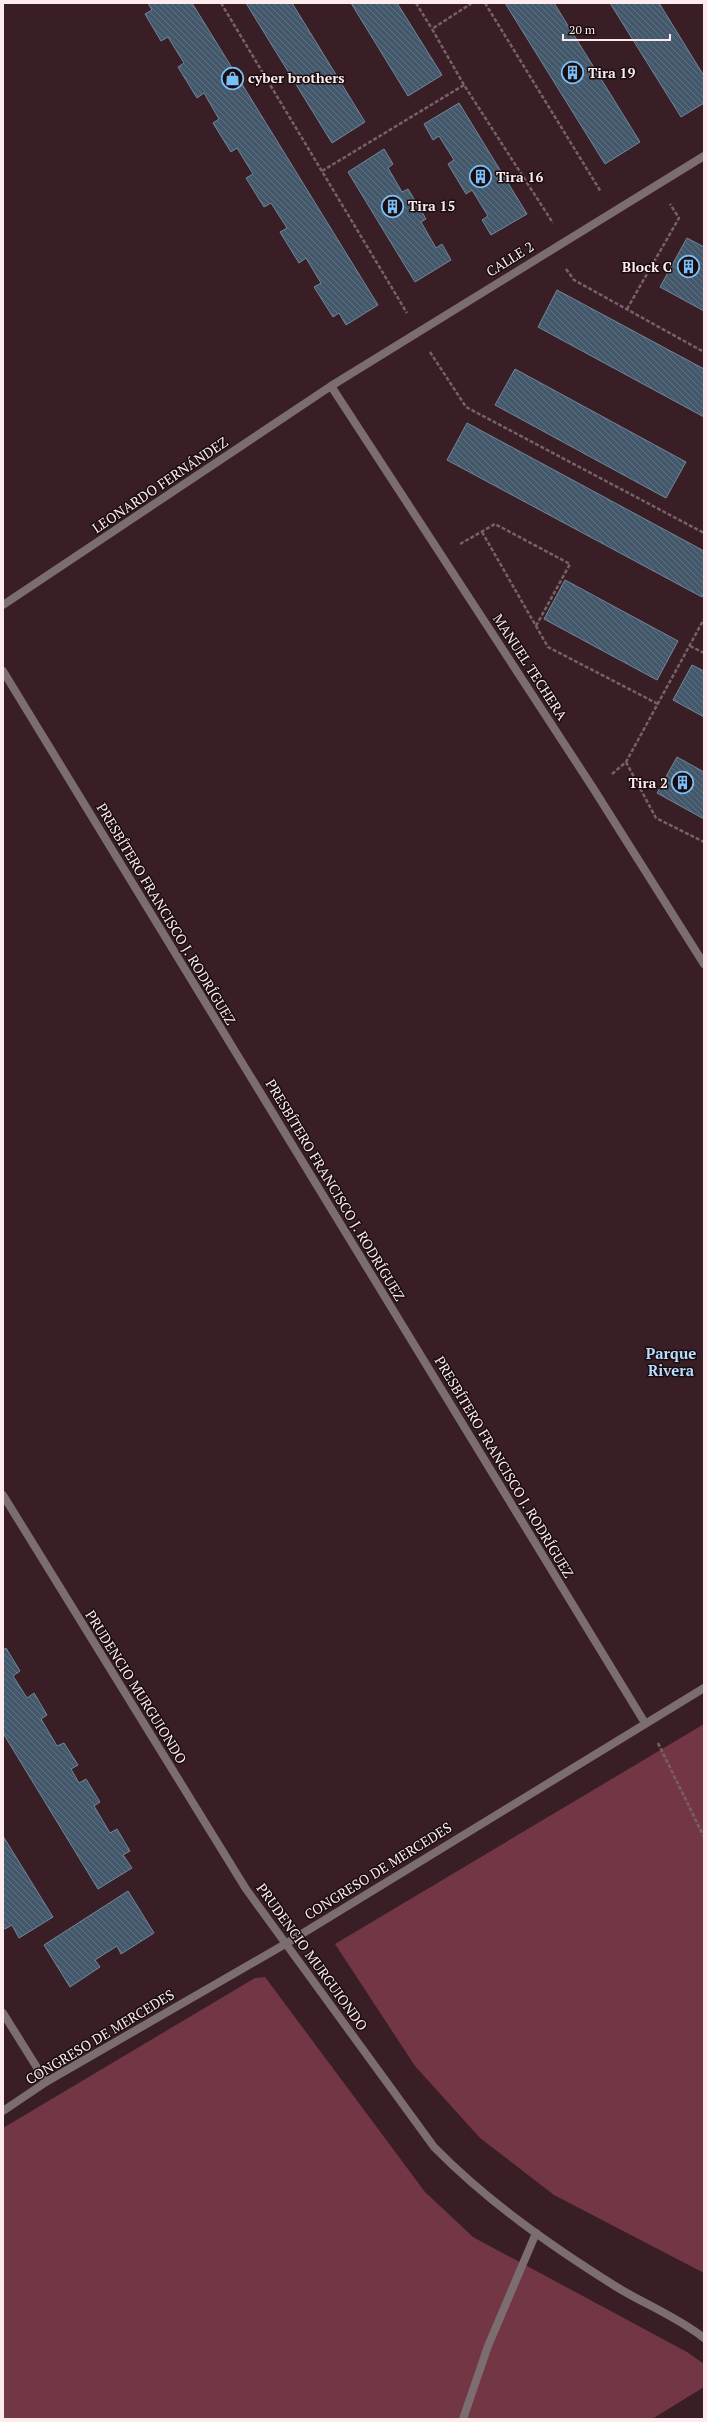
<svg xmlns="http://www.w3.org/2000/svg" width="707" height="2422" font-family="'PT Serif',serif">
  <defs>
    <pattern id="building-back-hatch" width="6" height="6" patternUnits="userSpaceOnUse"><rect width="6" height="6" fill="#43586b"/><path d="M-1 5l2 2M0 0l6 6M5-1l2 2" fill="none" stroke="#5f7080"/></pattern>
  </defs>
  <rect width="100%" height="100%" fill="#391f25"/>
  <!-- green -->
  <g fill="#733645">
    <path d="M 704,1724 L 704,2273 L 554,2195 L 480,2138 L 415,2066 L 335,1944 Z"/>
    <path d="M 265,1977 L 425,2192 L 473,2237 L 687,2352 L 704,2364 L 704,2387 L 652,2419 L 3,2419 L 3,2128 L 255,1978 Z"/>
  </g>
  <!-- building -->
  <g fill="url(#building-back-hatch)" stroke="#71879c">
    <path d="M 148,3 L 192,3 L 378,305 L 346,325 L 339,313 L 333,317 L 314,287 L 321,283 L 306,258 L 299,263 L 280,232 L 287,228 L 271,203 L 264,207 L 246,178 L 253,174 L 237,148 L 231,152 L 213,123 L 219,119 L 204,93 L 197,98 L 178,67 L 184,63 L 168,37 L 161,41 L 145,14 L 152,10 Z"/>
    <path d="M 246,3 L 292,3 L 365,122 L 332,143 Z"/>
    <path d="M 351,3 L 397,3 L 442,75 L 408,96 Z"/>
    <path d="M 505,3 L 554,3 L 640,142 L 605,164 Z"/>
    <path d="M 610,3 L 659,3 L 704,76 L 704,103 L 681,117 Z"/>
    <path d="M 459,103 L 527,214 L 491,235 L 482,220 L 488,216 L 472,190 L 466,194 L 448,164 L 454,160 L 439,136 L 433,140 L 424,124 Z"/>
    <path d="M 384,149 L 393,164 L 388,168 L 402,192 L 408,189 L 426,219 L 421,222 L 436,248 L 442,244 L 451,260 L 415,282 L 348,172 Z"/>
    <path d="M 687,238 L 704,247 L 704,311 L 660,287 Z"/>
    <path d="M 557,290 L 704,369 L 704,417 L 538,327 Z"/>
    <path d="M 515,369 L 686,462 L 666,498 L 495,405 Z"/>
    <path d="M 467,423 L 704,551 L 704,592 L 702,597 L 447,460 Z"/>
    <path d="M 565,580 L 678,641 L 657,680 L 544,619 Z"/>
    <path d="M 692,665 L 704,671 L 704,717 L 673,700 Z"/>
    <path d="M 677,757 L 704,772 L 704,819 L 657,793 Z"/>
    <path d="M 6,1648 L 20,1671 L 13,1676 L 27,1698 L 34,1693 L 47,1715 L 41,1719 L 57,1746 L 64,1743 L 78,1765 L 71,1769 L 79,1783 L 86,1779 L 100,1802 L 94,1806 L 110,1833 L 117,1829 L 130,1851 L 123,1855 L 132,1868 L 98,1889 L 3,1733 L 3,1650 Z"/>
    <path d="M 3,1836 L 53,1917 L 19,1938 L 12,1925 L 5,1929 L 3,1926 Z"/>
    <path d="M 128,1891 L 154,1933 L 121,1954 L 117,1946 L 95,1960 L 100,1967 L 70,1987 L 44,1945 Z"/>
  </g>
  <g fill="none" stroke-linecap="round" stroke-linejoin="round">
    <!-- path -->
    <g stroke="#786166" stroke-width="2.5" stroke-dasharray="4 2" stroke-linecap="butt">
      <path d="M 221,3 L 407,313"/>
      <path d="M 416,3 L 432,29"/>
      <path d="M 472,3 L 432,29 L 464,85 L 553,223"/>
      <path d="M 485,3 L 601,192"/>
      <path d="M 322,171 L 464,85"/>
      <path d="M 566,269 L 574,280 L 704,352"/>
      <path d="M 627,309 L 679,218 L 670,204"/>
      <path d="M 430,352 L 466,407 L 704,533"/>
      <path d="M 482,532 L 548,647 L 658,704"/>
      <path d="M 460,544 L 495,524 L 570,564 L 536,626"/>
      <path d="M 690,646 L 704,653"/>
      <path d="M 626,762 L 656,818 L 704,842"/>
      <path d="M 612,774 L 626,762 L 704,619"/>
      <path d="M 658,1743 L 704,1837"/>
    </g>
    <!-- service -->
    <path stroke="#7b6d70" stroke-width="8" d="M 463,2419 L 488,2346 L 536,2233"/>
    <!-- minor -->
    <g stroke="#7b6d70" stroke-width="8">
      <path d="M 331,386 L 593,788 L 704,964"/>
      <path d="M 3,605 L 331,386 L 704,156"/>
      <path d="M 3,671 L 645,1723"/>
      <path d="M 3,1495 L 246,1889 L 434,2147 C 488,2202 550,2245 615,2286 C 644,2304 676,2316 704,2338"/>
      <path d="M 3,2013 L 46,2082"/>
      <path d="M 3,2111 L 46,2082 L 287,1943 L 704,1688"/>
    </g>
  </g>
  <!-- icons -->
  <defs>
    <symbol id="building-ring" viewBox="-11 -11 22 22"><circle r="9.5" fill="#190d0f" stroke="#7bbef8" stroke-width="1.5"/><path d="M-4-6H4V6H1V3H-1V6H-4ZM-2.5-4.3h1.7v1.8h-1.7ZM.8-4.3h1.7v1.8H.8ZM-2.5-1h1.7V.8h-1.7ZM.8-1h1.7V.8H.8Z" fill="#7bbef8"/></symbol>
    <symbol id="shop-ring" viewBox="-11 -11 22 22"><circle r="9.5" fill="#190d0f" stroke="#7bbef8" stroke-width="1.5"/><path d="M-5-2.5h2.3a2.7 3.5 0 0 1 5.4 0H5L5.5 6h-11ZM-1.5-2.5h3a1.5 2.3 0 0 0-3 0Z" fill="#7bbef8"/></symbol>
  </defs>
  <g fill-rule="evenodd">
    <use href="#building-ring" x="560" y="60" width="25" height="25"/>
    <use href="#shop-ring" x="220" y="66" width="25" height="25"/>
    <use href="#building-ring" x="468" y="164" width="25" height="25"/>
    <use href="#building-ring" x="380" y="194" width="25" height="25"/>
    <use href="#building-ring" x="676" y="254" width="25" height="25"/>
    <use href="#building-ring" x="670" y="770" width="25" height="25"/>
  </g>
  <g text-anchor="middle" stroke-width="3" stroke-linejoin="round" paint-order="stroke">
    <!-- poi labels -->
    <g font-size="14" font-weight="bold" fill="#fdebee" stroke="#190d0f" text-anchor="start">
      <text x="588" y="78">Tira 19</text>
      <text x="248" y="83">cyber brothers</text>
      <text x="496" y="182">Tira 16</text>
      <text x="408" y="211">Tira 15</text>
      <text x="672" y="272" text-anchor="end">Block C</text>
      <text x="668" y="788" text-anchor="end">Tira 2</text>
    </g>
    <!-- street labels -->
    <g font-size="14" fill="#fdebee" stroke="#190d0f">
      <text transform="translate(510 259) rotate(-32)" y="5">CALLE 2</text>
      <text transform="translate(160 485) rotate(-34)" y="5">LEONARDO FERNÁNDEZ</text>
      <text transform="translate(530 667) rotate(57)" y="5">MANUEL TECHERA</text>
      <text transform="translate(166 914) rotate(59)" y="5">PRESBÍTERO FRANCISCO J. RODRÍGUEZ</text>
      <text transform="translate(335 1190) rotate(59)" y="5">PRESBÍTERO FRANCISCO J. RODRÍGUEZ</text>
      <text transform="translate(504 1467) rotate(59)" y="5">PRESBÍTERO FRANCISCO J. RODRÍGUEZ</text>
      <text transform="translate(136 1687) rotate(58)" y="5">PRUDENCIO MURGUIONDO</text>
      <text transform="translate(378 1871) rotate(-32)" y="5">CONGRESO DE MERCEDES</text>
      <text transform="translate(312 1957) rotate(54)" y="5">PRUDENCIO MURGUIONDO</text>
      <text transform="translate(100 2037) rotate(-31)" y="5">CONGRESO DE MERCEDES</text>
    </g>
    <!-- neighbourhood labels -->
    <g font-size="15" font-weight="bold" fill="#b8ddfe" stroke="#190d0f">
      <text x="671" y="1359">Parque<tspan x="671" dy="17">Rivera</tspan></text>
    </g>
  </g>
  <!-- border -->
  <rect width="707" height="2422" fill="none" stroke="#fdebee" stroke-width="8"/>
  <!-- scale -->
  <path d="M563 34v6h107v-6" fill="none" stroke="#fdebee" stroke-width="2"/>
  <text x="569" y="34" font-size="12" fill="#fdebee" stroke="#190d0f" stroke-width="3" paint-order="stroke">20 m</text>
</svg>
